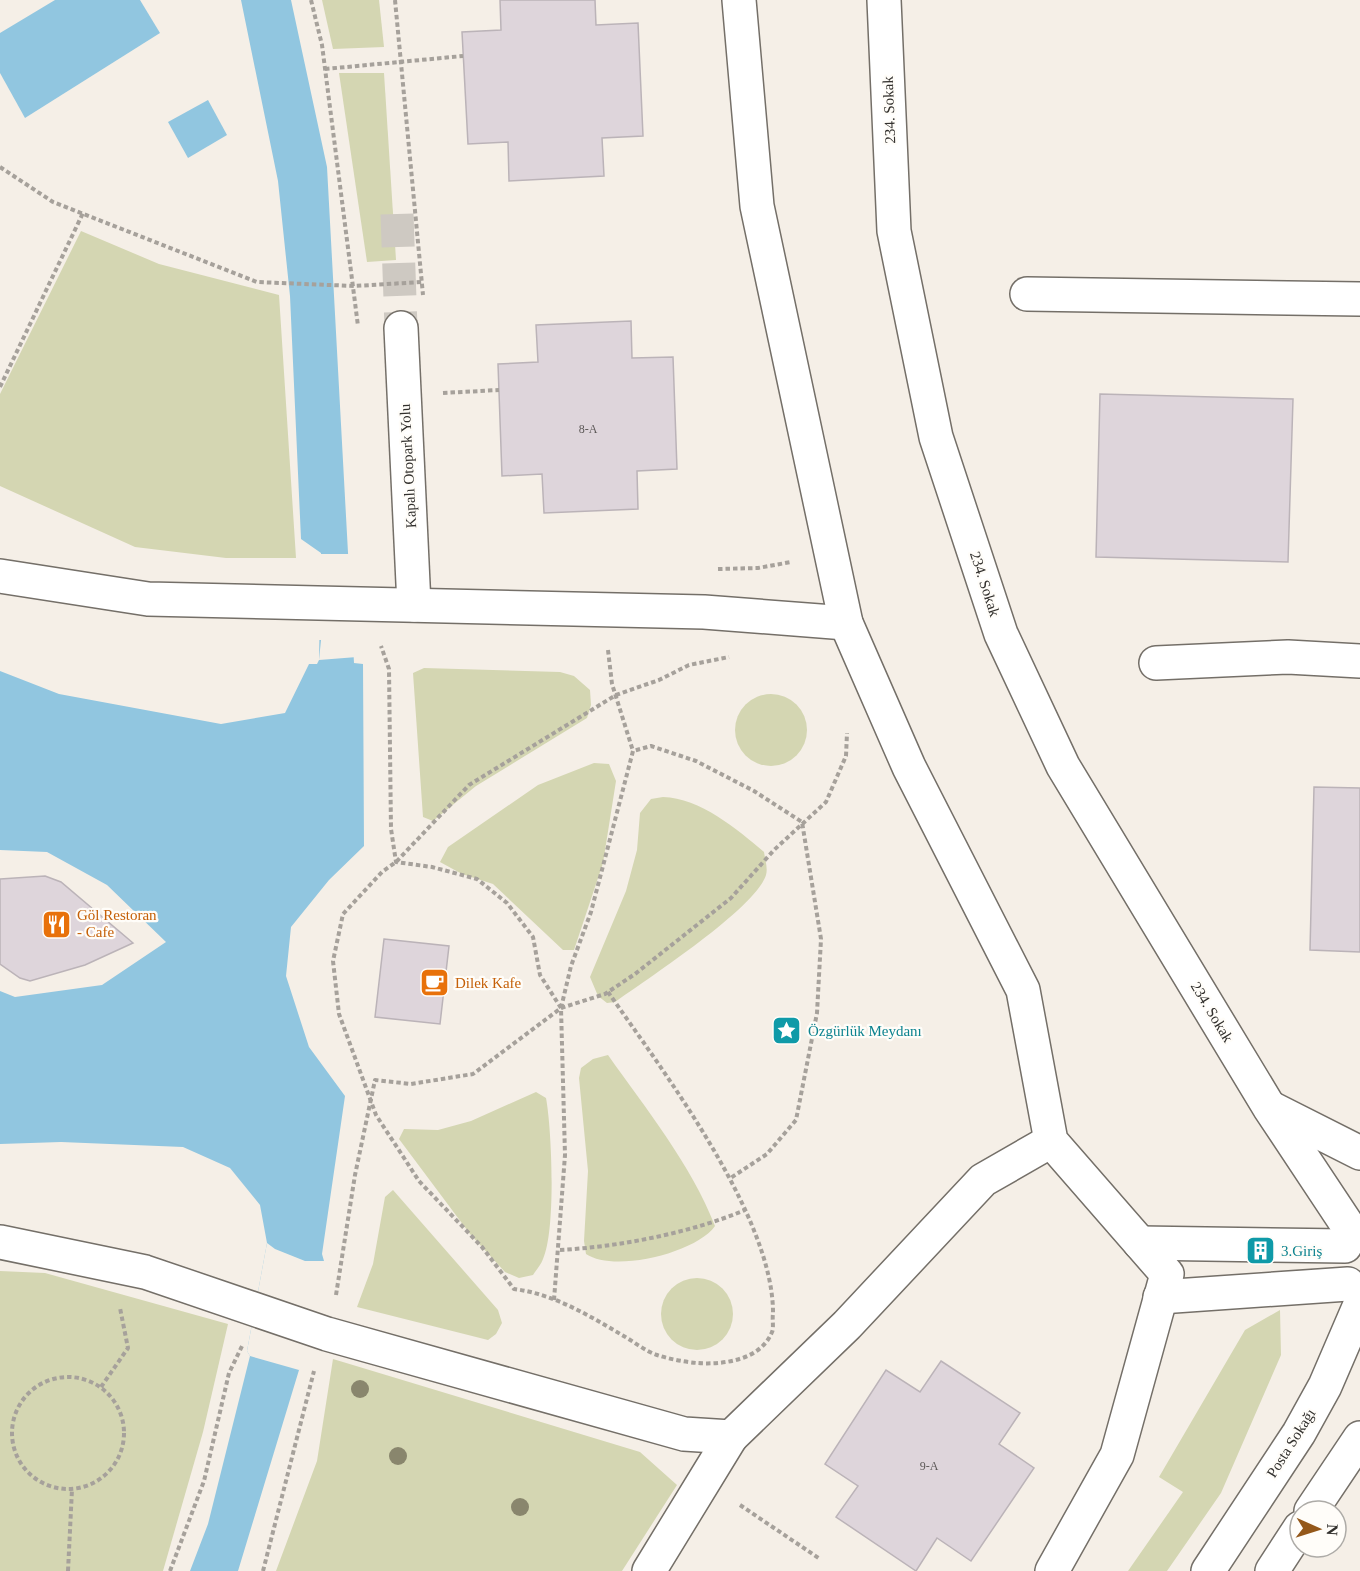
<svg xmlns="http://www.w3.org/2000/svg" width="1360" height="1571" font-family="Georgia,serif">
  <rect width="100%" height="100%" fill="#f5efe7"/>
  <!-- green -->
  <g fill="#d4d6b2">
    <path d="M 322,0 L 379,0 L 384,47 L 333,49 Z"/>
    <path d="M 339,73 L 384,73 L 396,260 L 367,262 Z"/>
    <path d="M 81,231 L 159,264 L 279,295 L 296,558 L 226,558 L 135,547 L 0,486 L 0,394 Z"/>
    <path d="M 424,668 L 560,672 L 574,676 L 590,690 L 591,705 L 587,718 L 476,786 L 433,821 L 423,817 L 413,673 Z"/>
    <circle cx="771" cy="730" r="36"/>
    <path d="M 594,763 L 609,764 L 616,781 L 603,863 L 574,950 L 563,950 L 493,884 L 462,874 L 440,862 L 448,847 L 538,785 Z"/>
    <path d="M 663,797 C 700,798 737,829 764,852 C 765,859 768,868 766,875 C 755,909 647,979 615,1002 L 607,1003 L 598,996 L 590,977 L 626,891 L 637,850 L 640,813 L 651,799 Z"/>
    <path d="M 608,1055 C 646,1109 691,1164 715,1226 C 696,1253 614,1273 586,1254 L 584,1241 L 588,1171 L 579,1078 L 581,1068 L 593,1059 Z"/>
    <path d="M 536,1092 L 546,1098 C 552,1130 556,1231 543,1259 C 541,1265 536,1270 533,1275 L 519,1278 L 505,1272 L 470,1234 L 399,1139 L 404,1129 L 438,1130 L 471,1121 Z"/>
    <path d="M 393,1190 L 498,1310 L 502,1323 L 496,1334 L 488,1340 L 357,1307 L 373,1264 L 385,1197 Z"/>
    <path d="M 0,1271 L 45,1273 L 228,1324 L 203,1432 L 163,1571 L 0,1571 Z"/>
    <circle cx="697" cy="1314" r="36"/>
    <path d="M 1280,1310 L 1281,1355 L 1221,1493 L 1167,1571 L 1128,1571 L 1183,1492 L 1159,1477 L 1245,1330 Z"/>
    <path d="M 333,1359 L 640,1452 L 677,1485 L 622,1571 L 276,1571 L 317,1461 Z"/>
  </g>
  <!-- water -->
  <g fill="#91c6e0">
    <path d="M 55,0 L 140,0 L 160,33 L 25,118 L 0,73 L 0,33 Z"/>
    <path d="M 241,0 L 291,0 L 327,167 L 354,663 L 363,664 L 364,846 L 329,880 L 291,927 L 286,976 L 309,1047 L 345,1096 L 322,1254 L 324,1261 L 299,1370 L 238,1571 L 190,1571 L 208,1524 L 250,1356 L 247,1351 L 267,1243 L 260,1205 L 230,1168 L 183,1147 L 61,1142 L 0,1144 L 0,991 L 15,997 L 102,985 L 166,942 L 107,885 L 47,852 L 0,850 L 0,671 L 59,694 L 221,724 L 285,713 L 309,664 L 317,664 L 319,660 L 321,553 L 301,539 L 290,296 L 278,181 Z"/>
    <path d="M 208,100 L 227,135 L 188,158 L 168,122 Z"/>
  </g>
  <!-- pier -->
  <g fill="#f5efe7">
    <path d="M 317,554 L 353,554 L 357,657 L 319,660 L 321,640 L 318,640 Z"/>
    <path d="M 267,1243 L 275,1249 L 305,1261 L 324,1261 L 326,1268 L 304,1365 L 299,1370 L 250,1356 L 247,1351 Z"/>
  </g>
  <!-- building -->
  <g fill="#ded5db" stroke="#bbb3b8" stroke-width="1.5">
    <path d="M 500,0 L 595,0 L 596,25 L 638,23 L 643,136 L 602,138 L 604,176 L 509,181 L 508,142 L 468,144 L 462,32 L 501,30 Z"/>
    <path d="M 631,321 L 632,358 L 673,357 L 677,469 L 637,471 L 638,509 L 544,513 L 542,474 L 502,476 L 498,364 L 538,362 L 536,325 Z"/>
    <path d="M 1100,394 L 1293,399 L 1288,562 L 1096,557 Z"/>
    <path d="M 1314,787 L 1360,788 L 1360,952 L 1310,950 Z"/>
    <path d="M 45,876 L 61,882 L 133,943 L 85,965 L 30,981 L 20,978 L 0,964 L 0,879 Z"/>
    <path d="M 384,939 L 449,946 L 440,1024 L 375,1017 Z"/>
    <path d="M 941,1361 L 1020,1413 L 999,1444 L 1034,1468 L 971,1561 L 937,1538 L 916,1571 L 836,1517 L 858,1486 L 825,1464 L 886,1370 L 920,1392 Z"/>
  </g>
  <g fill="none" stroke-linecap="round" stroke-linejoin="round">
    <!-- minor-tunnel -->
    <path stroke="#cec9c2" stroke-width="33" stroke-dasharray="33 16" stroke-linecap="butt" d="M 397,214 L 401,328"/>
    <defs>
      <g id="minor">
        <path d="M 739,0 L 757,206 L 846,623 L 909,767 L 1023,990 L 1051,1141 L 1167,1274 L 1117,1455 L 1052,1571"/>
        <path d="M 884,0 L 894,231 L 936,437 L 1001,634 L 1063,766 L 1269,1107 L 1350,1229"/>
        <path d="M 1027,294 L 1360,299"/>
        <path d="M 401,328 L 414,605"/>
        <path d="M 0,576 L 148,599 L 704,612 L 846,623"/>
        <path d="M 1156,663 L 1288,657 L 1360,661"/>
        <path d="M 1271,1108 L 1360,1153"/>
        <path d="M 0,1242 L 145,1272 L 327,1334 L 684,1434 L 731,1437 L 847,1325 L 983,1180 L 1051,1141"/>
        <path d="M 1140,1243 L 1345,1246"/>
        <path d="M 1160,1297 L 1348,1284"/>
        <path d="M 1311,1511 L 1360,1438"/>
        <path d="M 649,1571 L 731,1437"/>
        <path d="M 1208,1571 L 1299,1433 L 1325,1386 L 1359,1307"/>
        <path d="M 1272,1571 L 1300,1528"/>
      </g>
    </defs>
    <!-- minor casing -->
    <use href="#minor" stroke="#746f68" stroke-width="36"/>
    <!-- path -->
    <g stroke="#a6a19b" stroke-width="4" stroke-dasharray="4.5 3" stroke-linecap="butt">
      <path d="M 311,0 L 322,45 L 358,326"/>
      <path d="M 395,0 L 423,295"/>
      <path d="M 325,69 L 463,56"/>
      <path d="M 0,167 L 53,202 L 257,282 L 354,286 L 422,282"/>
      <path d="M 0,387 L 83,213"/>
      <path d="M 443,393 L 499,390"/>
      <path d="M 718,569 L 758,568 L 791,562"/>
      <path d="M 608,650 L 612,684 L 633,751"/>
      <path d="M 608,992 C 663,1071 774,1217 773,1314 C 772,1319 774,1328 772,1332 C 761,1360 723,1365 697,1363 C 685,1362 669,1359 657,1355 C 645,1351 633,1341 622,1335 C 588,1315 554,1294 514,1289 L 482,1247 L 419,1181 L 376,1115 L 339,1014 L 333,961 L 343,914 L 382,872 L 396,862 L 469,785 L 616,695 L 659,680 L 689,665 L 729,657"/>
      <path d="M 561,1008 L 605,994 L 635,974 L 731,898 L 774,850 L 826,802 L 846,756 L 847,733"/>
      <path d="M 560,1250 C 617,1247 691,1233 745,1210"/>
      <path d="M 336,1295 L 355,1175 L 375,1080 L 411,1084 L 473,1074 L 561,1008 L 540,975 L 533,937 L 507,903 L 477,879 L 432,867 L 396,862 L 391,829 L 389,669 L 381,646"/>
      <path d="M 554,1300 L 565,1155 L 561,1008 L 571,966 L 591,912 L 633,751 L 651,746 L 696,761 L 754,791 L 802,822 L 821,939 L 817,1013 L 796,1120 L 767,1154 L 729,1179"/>
      <circle cx="68" cy="1433" r="56"/>
      <path d="M 101,1387 L 128,1348 L 120,1308"/>
      <path d="M 740,1505 L 820,1559"/>
      <path d="M 68,1571 L 72,1489"/>
      <path d="M 170,1571 L 204,1481 L 229,1373 L 242,1346"/>
      <path d="M 263,1571 L 314,1371"/>
    </g>
    <!-- minor -->
    <use href="#minor" stroke="#fff" stroke-width="33"/>
  </g>
  <!-- trees -->
  <g fill="#89866d">
    <circle cx="360" cy="1389" r="9"/>
    <circle cx="398" cy="1456" r="9"/>
    <circle cx="520" cy="1507" r="9"/>
  </g>
  <!-- icons -->
  <defs>
    <symbol id="restaurant-square" viewBox="-11 -11 22 22"><rect x="-9" y="-9" width="18" height="18" rx="4" fill="#e8710a" stroke="#fffdf9"/><path d="M-5-6h1v4h1v-4h1v4h1v-4h1v5L-1.5 .5V6h-2V.5L-5-1ZM5-6V6H3V1.5H1.5Q1.5-4 5-6Z" fill="#fff"/></symbol>
    <symbol id="cafe-square" viewBox="-11 -11 22 22"><rect x="-9" y="-9" width="18" height="18" rx="4" fill="#e8710a" stroke="#fffdf9"/><path d="M-5.5-4.5H6V0H3Q3 3.5 0 3.5H-2.5Q-5.5 3.5-5.5 0ZM3-3.2v2h1.7v-2ZM-6 4.5H4V6H-6Z" fill="#fff"/></symbol>
    <symbol id="sight-square" viewBox="-11 -11 22 22"><rect x="-9" y="-9" width="18" height="18" rx="4" fill="#0f9aa8" stroke="#fffdf9"/><path d="M0-6L1.8-2.2L6-1.7L2.9 1.2L3.7 5.4L0 3.3L-3.7 5.4L-2.9 1.2L-6-1.7L-1.8-2.2Z" fill="#fff"/></symbol>
    <symbol id="building-square" viewBox="-11 -11 22 22"><rect x="-9" y="-9" width="18" height="18" rx="4" fill="#0f9aa8" stroke="#fffdf9"/><path d="M-4-6H4V6H1V3H-1V6H-4ZM-2.5-4.3h1.7v1.8h-1.7ZM.8-4.3h1.7v1.8H.8ZM-2.5-1h1.7V.8h-1.7ZM.8-1h1.7V.8H.8Z" fill="#fff"/></symbol>
  </defs>
  <g fill-rule="evenodd">
    <use href="#restaurant-square" x="40" y="908" width="33" height="33"/>
    <use href="#cafe-square" x="418" y="966" width="33" height="33"/>
    <use href="#sight-square" x="770" y="1014" width="33" height="33"/>
    <use href="#building-square" x="1244" y="1234" width="33" height="33"/>
  </g>
  <g text-anchor="middle" stroke-width="4.5" stroke-linejoin="round" paint-order="stroke">
    <!-- number labels -->
    <g font-size="12" fill="#5d5958">
      <text x="588" y="433">8-A</text>
      <text x="929" y="1470">9-A</text>
    </g>
    <!-- street labels -->
    <g font-size="15" fill="#32302d" stroke="#fffdf9">
      <text transform="translate(889 110) rotate(-92)" y="5">234. Sokak</text>
      <text transform="translate(408 466) rotate(-93)" y="5">Kapalı Otopark Yolu</text>
      <text transform="translate(985 584) rotate(72)" y="5">234. Sokak</text>
      <text transform="translate(1212 1012) rotate(59)" y="5">234. Sokak</text>
      <text transform="translate(1291 1443) rotate(-58)" y="5">Posta Sokağı</text>
    </g>
    <!-- food labels -->
    <g font-size="15" fill="#c56008" stroke="#fffdf9" text-anchor="start">
      <text x="77" y="920">Göl Restoran<tspan x="77" dy="17">- Cafe</tspan></text>
      <text x="455" y="988">Dilek Kafe</text>
    </g>
    <!-- culture labels -->
    <g font-size="15" fill="#0d838f" stroke="#fffdf9" text-anchor="start">
      <text x="808" y="1036">Özgürlük Meydanı</text>
      <text x="1281" y="1256">3.Giriş</text>
    </g>
  </g>
  <!-- north arrow -->
  <g transform="translate(1318 1529) rotate(93)"><circle r="28" fill="#fffdf9" stroke="#adaba7" stroke-width="1.5"/>
  <path d="M0-4.5L10 22L0 15L-10 22Z" fill="#94581a"/>
  <text y="-9" font-size="16" font-weight="bold" text-anchor="middle" fill="#32302d">N</text>
  </g>
</svg>
